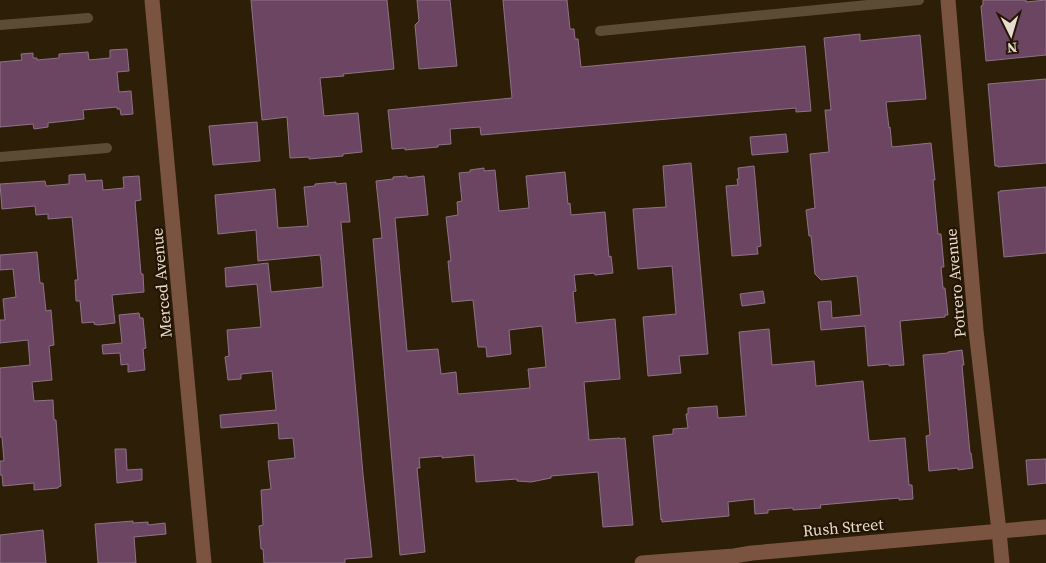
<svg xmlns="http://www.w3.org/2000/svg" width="1046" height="563" font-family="'Source Serif 4',serif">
  <rect width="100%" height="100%" fill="#2d1e08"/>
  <!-- building -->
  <g fill="#6c4562" stroke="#8d7386">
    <path d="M 251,0 L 387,0 L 394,69 L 343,74 L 344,76 L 320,78 L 324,116 L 358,113 L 362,152 L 343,154 L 343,156 L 309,159 L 309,157 L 290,158 L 287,117 L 262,120 Z"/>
    <path d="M 417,0 L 450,0 L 457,66 L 419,69 L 415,25 L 419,21 Z"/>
    <path d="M 503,0 L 567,0 L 570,29 L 574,29 L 575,39 L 578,39 L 581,67 L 805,46 L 811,111 L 796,112 L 796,108 L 481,135 L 480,127 L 450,129 L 451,144 L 438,145 L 438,147 L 405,150 L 405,148 L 392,149 L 388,110 L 512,98 Z"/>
    <path d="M 983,0 L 1026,0 L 1026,2 L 1046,0 L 1046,55 L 986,61 L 981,6 L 983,5 Z"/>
    <path d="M 860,34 L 860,41 L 920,35 L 926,99 L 886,102 L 889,128 L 890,127 L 892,147 L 931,143 L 935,180 L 933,180 L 938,234 L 941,234 L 944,267 L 941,267 L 943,288 L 945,288 L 948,315 L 945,315 L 945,317 L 900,321 L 904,365 L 889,366 L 889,364 L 868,366 L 865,326 L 821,330 L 818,302 L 831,301 L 832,318 L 861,315 L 857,276 L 821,280 L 815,274 L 811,236 L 809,236 L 806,210 L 815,208 L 810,154 L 829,152 L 825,110 L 831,110 L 824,38 Z"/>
    <path d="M 127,49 L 129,71 L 117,72 L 119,92 L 131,91 L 133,114 L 121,115 L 120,109 L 117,109 L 117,107 L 83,110 L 84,119 L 48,123 L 48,127 L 34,129 L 33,124 L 0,127 L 0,62 L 22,60 L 21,54 L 33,53 L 33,58 L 37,58 L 37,60 L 59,58 L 59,54 L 88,52 L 89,60 L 110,58 L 110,50 Z"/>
    <path d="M 1046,79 L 1046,163 L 998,167 L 998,166 L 995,166 L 988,84 Z"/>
    <path d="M 257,122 L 260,161 L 213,165 L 209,126 Z"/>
    <path d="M 786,134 L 788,152 L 752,155 L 750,137 Z"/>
    <path d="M 691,163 L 708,354 L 679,356 L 681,373 L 648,376 L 643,317 L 676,314 L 672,266 L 638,269 L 633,209 L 666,207 L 663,166 Z"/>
    <path d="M 754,166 L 761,246 L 757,247 L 758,254 L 732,256 L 726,186 L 738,185 L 737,179 L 739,179 L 738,168 Z"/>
    <path d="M 484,168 L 484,171 L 495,170 L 499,211 L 529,208 L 526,176 L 565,172 L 568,204 L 570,203 L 571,215 L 605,212 L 609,257 L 611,256 L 613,273 L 595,275 L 594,273 L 574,275 L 576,291 L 573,292 L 576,323 L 615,319 L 620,379 L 584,382 L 589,440 L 620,438 L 620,439 L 625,438 L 633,525 L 603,527 L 598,472 L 551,476 L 551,478 L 531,482 L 517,481 L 517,479 L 476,482 L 474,455 L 442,458 L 442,456 L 419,458 L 420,468 L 417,468 L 425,552 L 400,555 L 373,239 L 382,238 L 376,181 L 393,179 L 393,177 L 407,176 L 407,178 L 424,176 L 428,215 L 395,218 L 407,351 L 438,349 L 441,374 L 456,372 L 458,394 L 530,388 L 528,369 L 546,367 L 542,326 L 509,330 L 511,354 L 487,357 L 486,347 L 478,347 L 473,300 L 452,302 L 448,261 L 451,261 L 446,217 L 458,215 L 457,202 L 462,201 L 459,173 L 470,172 L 470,170 Z"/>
    <path d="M 85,174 L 86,181 L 102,180 L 103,190 L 124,188 L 123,177 L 139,176 L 141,200 L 135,201 L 141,274 L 143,274 L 144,292 L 112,295 L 115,323 L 98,325 L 94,324 L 94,322 L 82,323 L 80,301 L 76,301 L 75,280 L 78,280 L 72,217 L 48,219 L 48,214 L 36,215 L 35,206 L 2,209 L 0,184 L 45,181 L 46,186 L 69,184 L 69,175 Z"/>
    <path d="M 336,182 L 336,184 L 346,183 L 350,222 L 341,222 L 363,474 L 372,557 L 345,559 L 345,563 L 264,563 L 263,549 L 261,549 L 259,526 L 263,525 L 261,490 L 271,489 L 268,461 L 295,458 L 293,438 L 279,439 L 278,423 L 221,428 L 220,415 L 276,410 L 272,371 L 241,374 L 241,379 L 228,380 L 225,357 L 229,356 L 227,330 L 261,327 L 257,284 L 226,287 L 225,268 L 268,263 L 271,292 L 323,287 L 321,261 L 320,255 L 258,261 L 256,230 L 218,234 L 215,195 L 275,189 L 278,228 L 308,226 L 304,187 L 315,186 L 315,184 Z"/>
    <path d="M 1046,187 L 1046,253 L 1004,257 L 998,192 L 1000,192 L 1000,191 Z"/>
    <path d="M 37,252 L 40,283 L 43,283 L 46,311 L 51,310 L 54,345 L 49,346 L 52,380 L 32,382 L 34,401 L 53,400 L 54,420 L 56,420 L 61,486 L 58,487 L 58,488 L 34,490 L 34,483 L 3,486 L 2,475 L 0,475 L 0,461 L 4,461 L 2,437 L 0,437 L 0,368 L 30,365 L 28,340 L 0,343 L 0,320 L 5,320 L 3,299 L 16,297 L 13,269 L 0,270 L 0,255 Z"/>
    <path d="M 763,291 L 765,303 L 742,306 L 740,294 Z"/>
    <path d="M 139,313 L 140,318 L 143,318 L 146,348 L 143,349 L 145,370 L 128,372 L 128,364 L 121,365 L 120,353 L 103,354 L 102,345 L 122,343 L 119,315 Z"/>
    <path d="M 769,329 L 772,365 L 814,361 L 816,386 L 863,381 L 869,441 L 905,438 L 909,485 L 912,485 L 913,499 L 899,500 L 899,498 L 820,505 L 821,508 L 793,510 L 793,508 L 791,508 L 768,510 L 768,513 L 755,514 L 754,499 L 728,502 L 729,516 L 662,522 L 662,519 L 661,520 L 653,436 L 673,434 L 673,429 L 688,428 L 686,414 L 688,414 L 688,408 L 717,406 L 718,418 L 746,416 L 739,332 Z"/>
    <path d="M 962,350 L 964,365 L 962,365 L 970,453 L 971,453 L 973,468 L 958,470 L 958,468 L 929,471 L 926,436 L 930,435 L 923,355 L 948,353 L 948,352 Z"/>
    <path d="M 115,449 L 126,449 L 127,470 L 142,469 L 142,480 L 117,483 Z"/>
    <path d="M 1046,459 L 1046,483 L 1028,485 L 1026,460 Z"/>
    <path d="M 133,521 L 133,523 L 148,522 L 148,525 L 165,523 L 166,534 L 134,537 L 136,563 L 98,563 L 95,524 Z"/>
    <path d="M 43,530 L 46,563 L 0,563 L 0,535 Z"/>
  </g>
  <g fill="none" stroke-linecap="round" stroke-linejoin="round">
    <!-- street -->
    <g stroke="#5d4c35" stroke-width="10">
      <path d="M 0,25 L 88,18"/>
      <path d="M 600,31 L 919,0"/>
      <path d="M 0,157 L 107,148"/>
    </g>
    <!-- secondary -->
    <g stroke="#7a5441" stroke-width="15">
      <path d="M 152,0 L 204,563"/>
      <path d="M 948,0 L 976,330 L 999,531 L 1002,563"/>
      <path d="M 642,563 L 734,556 L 752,553 L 1046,527"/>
    </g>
  </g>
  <g text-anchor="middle" stroke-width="4.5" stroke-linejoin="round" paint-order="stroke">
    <!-- street labels -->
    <g font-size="16" fill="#e6dccf" stroke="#231501">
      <text transform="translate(161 283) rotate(-95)" y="6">Merced Avenue</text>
      <text transform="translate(955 283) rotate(-95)" y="6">Potrero Avenue</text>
      <text transform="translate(843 527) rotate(-5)" y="6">Rush Street</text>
    </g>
  </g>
  <!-- north arrow -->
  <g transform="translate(1011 35) rotate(175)" stroke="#231501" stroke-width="4" paint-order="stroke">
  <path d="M0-4L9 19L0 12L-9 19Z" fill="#e6dccf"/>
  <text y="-8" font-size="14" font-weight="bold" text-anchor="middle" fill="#e6dccf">N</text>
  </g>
</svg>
